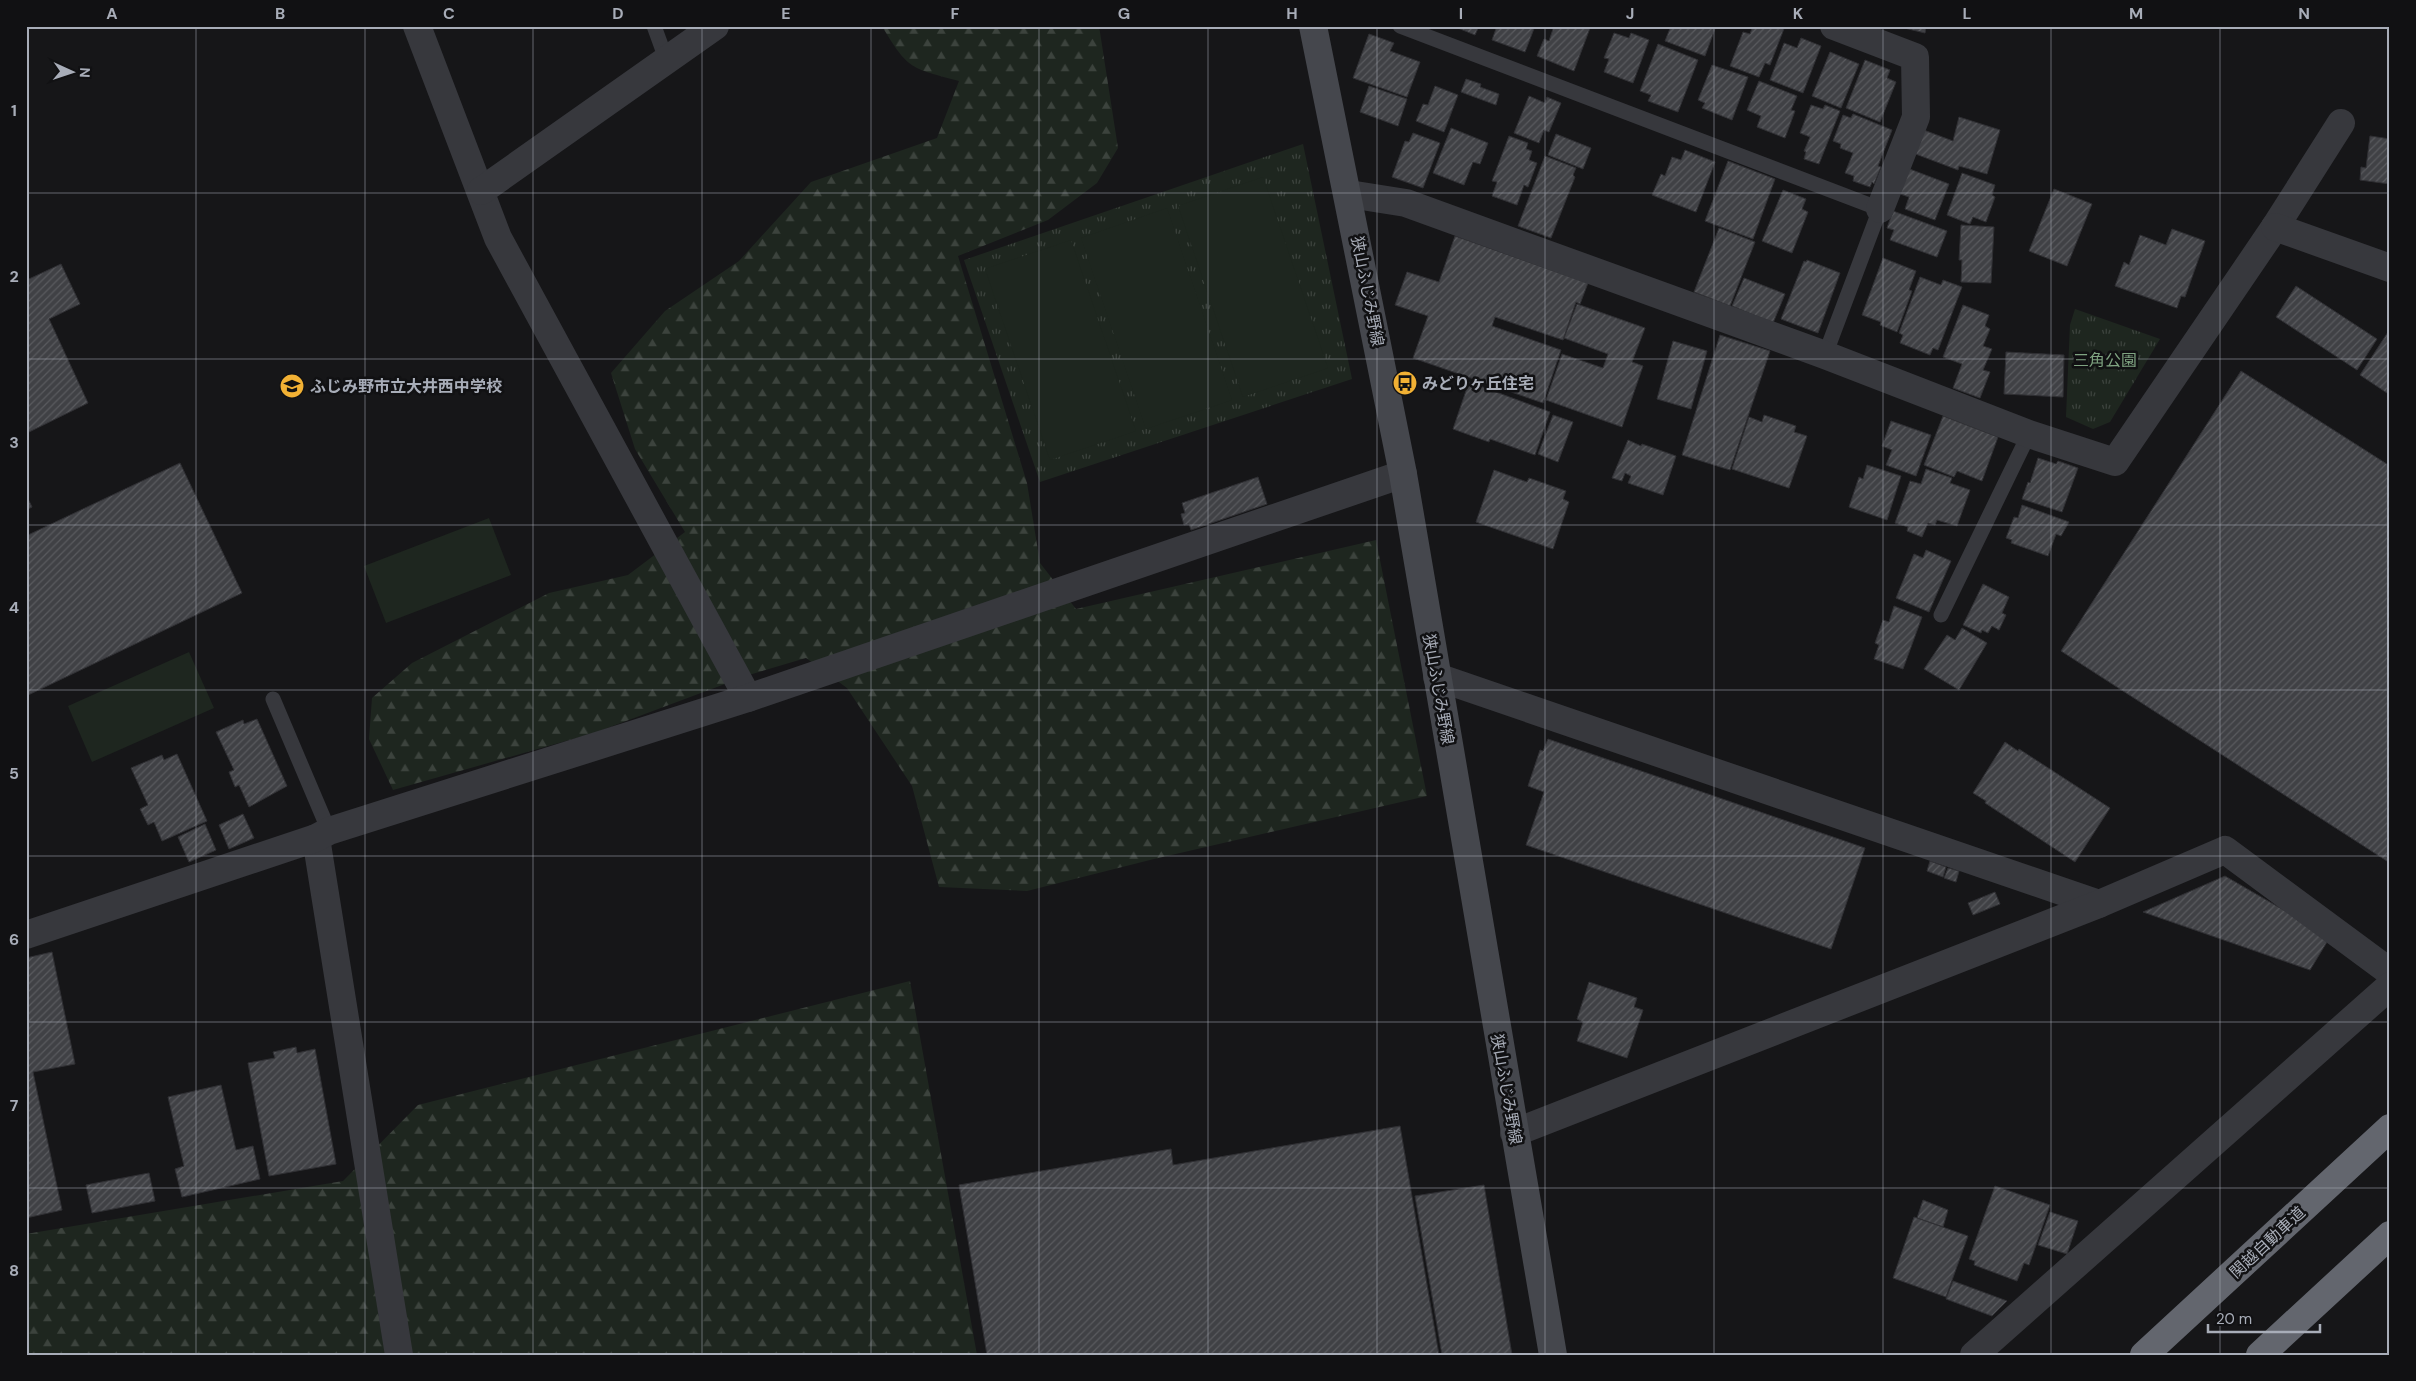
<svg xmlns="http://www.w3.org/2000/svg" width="2416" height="1381" font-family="'DM Sans','Noto Sans JP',sans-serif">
  <defs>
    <pattern id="forest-firs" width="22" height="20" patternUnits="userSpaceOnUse" patternTransform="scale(1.25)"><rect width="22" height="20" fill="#1e261f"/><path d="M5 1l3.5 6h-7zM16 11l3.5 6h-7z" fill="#3c433d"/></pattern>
    <pattern id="park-tufts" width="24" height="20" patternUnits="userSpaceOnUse" patternTransform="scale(1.25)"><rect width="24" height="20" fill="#1e261f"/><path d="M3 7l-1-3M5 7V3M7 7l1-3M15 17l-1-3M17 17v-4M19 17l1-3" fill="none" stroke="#3c433d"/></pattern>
    <pattern id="building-hatch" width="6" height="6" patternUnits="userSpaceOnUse" patternTransform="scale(1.25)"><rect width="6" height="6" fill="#404145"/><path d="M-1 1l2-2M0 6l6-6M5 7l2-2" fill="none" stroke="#595a5e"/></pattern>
  </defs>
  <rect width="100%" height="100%" fill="#161618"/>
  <!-- forest -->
  <g fill="url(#forest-firs)">
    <path d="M 882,26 L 1099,26 L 1118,148 L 1097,183 L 1048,220 L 958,256 L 1027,483 L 1040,563 L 1076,609 L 1376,540 L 1427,796 L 1154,859 L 1027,891 L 939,887 L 912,786 L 847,688 L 806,658 L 749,675 L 594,733 L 393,790 L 369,739 L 372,698 L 412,663 L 549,593 L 628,575 L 685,532 L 635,449 L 611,373 L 665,311 L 739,261 L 811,182 L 937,138 L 959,81 C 911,68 908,70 882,26 Z"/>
    <path d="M 910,981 L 977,1355 L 26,1355 L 26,1234 L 343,1181 L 418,1105 Z"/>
  </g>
  <!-- park -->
  <g fill="url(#park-tufts)">
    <path d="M 1303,144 L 1352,379 L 1040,482 L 964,260 Z"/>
    <path d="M 2075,309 L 2160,339 L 2110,422 L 2093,429 L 2066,417 L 2070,325 Z"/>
  </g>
  <!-- garden -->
  <g fill="#1e261f">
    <path d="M 1263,177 L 1328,368 L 1243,397 L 1178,206 Z"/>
    <path d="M 1167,208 L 1232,400 L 1146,429 L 1081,238 Z"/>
    <path d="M 1071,240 L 1136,431 L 1050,460 L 985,269 Z"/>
    <path d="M 489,518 L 511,575 L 386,623 L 364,566 Z"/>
    <path d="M 189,652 L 214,708 L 92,762 L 68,706 Z"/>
  </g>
  <!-- building -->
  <g fill="url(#building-hatch)" stroke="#303034">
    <path d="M 1453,26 L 1479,26 L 1475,35 Z"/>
    <path d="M 1497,26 L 1535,26 L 1525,52 L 1492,40 Z"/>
    <path d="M 1554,26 L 1586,26 L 1590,28 L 1574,71 L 1537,56 L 1544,39 L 1549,41 Z"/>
    <path d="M 1671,26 L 1716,26 L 1705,56 L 1665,41 Z"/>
    <path d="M 1753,26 L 1785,26 L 1770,65 L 1765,63 L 1759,77 L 1730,66 L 1743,32 L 1750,34 Z"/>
    <path d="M 1896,26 L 1926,26 L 1925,33 Z"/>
    <path d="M 1614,33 L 1629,38 L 1631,33 L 1649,40 L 1633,83 L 1604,72 L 1609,59 L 1604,58 Z"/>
    <path d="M 1369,34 L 1394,43 L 1390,51 L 1420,62 L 1407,97 L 1353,78 Z"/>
    <path d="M 1801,38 L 1821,46 L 1803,93 L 1770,80 L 1784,43 L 1797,48 Z"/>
    <path d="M 1658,44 L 1698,60 L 1678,112 L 1648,101 L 1651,95 L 1640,91 Z"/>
    <path d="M 1830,52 L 1859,64 L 1841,108 L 1812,96 Z"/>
    <path d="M 1865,60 L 1890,70 L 1887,78 L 1896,82 L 1880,122 L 1846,108 Z"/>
    <path d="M 1712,65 L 1748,77 L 1732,120 L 1702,108 L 1705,103 L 1698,100 Z"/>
    <path d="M 1466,79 L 1481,84 L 1480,87 L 1499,94 L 1496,105 L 1461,92 Z"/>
    <path d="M 1759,81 L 1797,96 L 1791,110 L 1795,111 L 1785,138 L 1757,127 L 1761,116 L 1747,110 Z"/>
    <path d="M 1369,86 L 1407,99 L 1398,126 L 1360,112 Z"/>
    <path d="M 1435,86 L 1458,95 L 1444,132 L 1416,121 L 1423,104 L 1428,105 Z"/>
    <path d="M 1529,96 L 1545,103 L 1547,97 L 1561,103 L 1549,132 L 1544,130 L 1539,143 L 1514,133 Z"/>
    <path d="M 1811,105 L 1823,109 L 1825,105 L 1840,111 L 1819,164 L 1804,159 L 1806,152 L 1804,151 L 1810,137 L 1800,133 Z"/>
    <path d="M 1853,114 L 1892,130 L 1878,166 L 1881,167 L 1874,184 L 1872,182 L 1870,187 L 1853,181 L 1854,176 L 1845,173 L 1853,153 L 1840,148 L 1841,144 L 1833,141 L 1843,115 L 1851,118 Z"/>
    <path d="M 1959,117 L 2000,130 L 1987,174 L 1959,166 L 1958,170 L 1913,153 L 1921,129 L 1953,141 Z"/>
    <path d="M 1451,128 L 1488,143 L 1480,164 L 1473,162 L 1464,185 L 1433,173 Z"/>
    <path d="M 1413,133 L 1440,143 L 1423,188 L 1392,177 L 1405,141 L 1409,142 Z"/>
    <path d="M 1556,134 L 1591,148 L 1583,169 L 1548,155 Z"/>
    <path d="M 1509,136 L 1528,143 L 1526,149 L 1532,151 L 1529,160 L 1537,163 L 1528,187 L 1524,185 L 1517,205 L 1492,196 L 1497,182 L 1492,181 Z"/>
    <path d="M 2370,136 L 2390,139 L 2390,184 L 2360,180 L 2361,167 L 2366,168 Z"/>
    <path d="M 1685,150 L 1715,162 L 1696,212 L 1652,195 L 1661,174 L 1665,176 L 1672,157 L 1681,160 Z"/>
    <path d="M 1545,156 L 1576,168 L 1573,175 L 1575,177 L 1551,238 L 1518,226 Z"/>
    <path d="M 1728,161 L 1775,179 L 1753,239 L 1705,221 Z"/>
    <path d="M 1907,168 L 1949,184 L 1935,220 L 1905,209 L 1909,197 L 1897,193 Z"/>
    <path d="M 1962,173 L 1995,185 L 1992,195 L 1995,197 L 1986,222 L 1973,217 L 1970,224 L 1947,215 Z"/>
    <path d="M 2054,189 L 2092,204 L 2067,266 L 2029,251 Z"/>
    <path d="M 1783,190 L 1806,199 L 1802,209 L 1808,212 L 1792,253 L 1762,241 Z"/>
    <path d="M 1893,211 L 1947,231 L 1937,257 L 1890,240 L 1894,230 L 1887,228 Z"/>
    <path d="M 1961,225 L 1994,227 L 1991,283 L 1961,282 L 1962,260 L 1959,260 Z"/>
    <path d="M 1719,228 L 1755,242 L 1730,306 L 1694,292 Z"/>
    <path d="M 2172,229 L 2205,241 L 2185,297 L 2181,296 L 2177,308 L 2115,286 L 2124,262 L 2129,265 L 2140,235 L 2166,245 Z"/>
    <path d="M 1455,236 L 1588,283 L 1580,304 L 1576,302 L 1563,340 L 1495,317 L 1492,326 L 1561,350 L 1543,403 L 1413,358 L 1428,316 L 1395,305 L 1407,272 L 1439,282 Z"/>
    <path d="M 1883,258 L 1916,271 L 1909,290 L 1912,291 L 1897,332 L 1880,325 L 1881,322 L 1862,315 Z"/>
    <path d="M 1807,260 L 1840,273 L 1818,333 L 1781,319 L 1804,261 L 1806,262 Z"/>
    <path d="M 61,264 L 80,304 L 49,319 L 88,403 L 29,432 L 26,427 L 26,274 L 29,279 Z"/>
    <path d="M 1920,277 L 1941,285 L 1943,280 L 1962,287 L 1938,350 L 1933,348 L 1930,355 L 1900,343 L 1903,335 L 1899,333 Z"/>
    <path d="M 1744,278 L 1785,294 L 1773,323 L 1732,306 Z"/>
    <path d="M 2296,286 L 2377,339 L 2357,370 L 2276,317 Z"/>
    <path d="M 1577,304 L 1645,328 L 1632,362 L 1643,366 L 1622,427 L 1546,400 L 1562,354 L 1603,368 L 1608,354 L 1564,338 Z"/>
    <path d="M 1963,305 L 1989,315 L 1985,326 L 1990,329 L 1983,346 L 1992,349 L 1983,370 L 1990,372 L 1980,398 L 1953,388 L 1962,364 L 1943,357 Z"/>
    <path d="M 2390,329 L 2390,395 L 2360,375 Z"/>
    <path d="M 1720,335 L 1770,351 L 1730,470 L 1682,455 Z"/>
    <path d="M 1673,341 L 1707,351 L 1691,409 L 1657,399 Z"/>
    <path d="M 2006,352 L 2064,355 L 2063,397 L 2004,394 Z"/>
    <path d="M 2241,371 L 2390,466 L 2390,863 L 2061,651 Z"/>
    <path d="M 1469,382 L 1550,412 L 1535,455 L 1490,439 L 1489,442 L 1453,429 Z"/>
    <path d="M 1553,415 L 1573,422 L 1558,462 L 1538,454 Z"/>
    <path d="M 1764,415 L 1796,426 L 1794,432 L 1807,436 L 1789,488 L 1732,469 L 1749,417 L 1762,422 Z"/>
    <path d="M 1943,416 L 1998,437 L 1982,481 L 1957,471 L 1954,477 L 1924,465 Z"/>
    <path d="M 1891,421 L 1931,435 L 1916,476 L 1886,465 L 1892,450 L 1882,446 Z"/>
    <path d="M 1628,440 L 1641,446 L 1642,444 L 1676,456 L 1663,495 L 1628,483 L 1631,476 L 1625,473 L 1622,481 L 1612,478 Z"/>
    <path d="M 2038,458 L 2056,464 L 2058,461 L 2078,468 L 2062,512 L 2022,499 L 2028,482 L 2030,483 Z"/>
    <path d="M 180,463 L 242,593 L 26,696 L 26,536 Z"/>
    <path d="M 1867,465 L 1901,476 L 1887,520 L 1849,507 L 1859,477 L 1863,479 Z"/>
    <path d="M 1926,469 L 1952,478 L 1950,483 L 1970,490 L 1957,526 L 1937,520 L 1935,525 L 1928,523 L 1922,537 L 1907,531 L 1908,527 L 1895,523 L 1910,481 L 1921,484 Z"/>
    <path d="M 1494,470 L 1527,482 L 1529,478 L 1566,491 L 1563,499 L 1569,502 L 1553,549 L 1476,522 Z"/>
    <path d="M 1258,477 L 1267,504 L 1191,530 L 1189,524 L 1184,525 L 1181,514 L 1185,513 L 1182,503 Z"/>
    <path d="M 26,495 L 32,507 L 26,510 Z"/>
    <path d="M 2022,505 L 2069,522 L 2061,536 L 2056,534 L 2048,556 L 2011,543 L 2012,540 L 2006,538 L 2014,517 L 2018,518 Z"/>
    <path d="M 1926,550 L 1951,561 L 1929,612 L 1896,598 L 1914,554 L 1923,558 Z"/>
    <path d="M 1983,584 L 2009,597 L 2002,613 L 2006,615 L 1999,630 L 1992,626 L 1988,633 L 1982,630 L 1981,633 L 1963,625 Z"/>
    <path d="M 1894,606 L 1922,617 L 1903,669 L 1874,659 L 1879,645 L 1875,643 L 1883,620 L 1889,622 Z"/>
    <path d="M 1962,628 L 1987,643 L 1959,690 L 1924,669 L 1947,635 L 1955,640 Z"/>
    <path d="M 257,719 L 287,786 L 249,807 L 239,785 L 235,787 L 229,772 L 234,770 L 216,732 L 243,720 L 244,724 Z"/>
    <path d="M 1548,739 L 1865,848 L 1831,949 L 1526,845 L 1544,792 L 1528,786 L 1540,750 L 1543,751 Z"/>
    <path d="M 2005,742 L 2018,751 L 2019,749 L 2110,808 L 2075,862 L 1985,803 L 1986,801 L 1973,793 Z"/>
    <path d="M 177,754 L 207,821 L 162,841 L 154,822 L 148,825 L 140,809 L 148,805 L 131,768 L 162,755 L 164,760 Z"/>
    <path d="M 243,814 L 254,838 L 229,849 L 219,825 Z"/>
    <path d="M 205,824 L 216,850 L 189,862 L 178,837 Z"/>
    <path d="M 1930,861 L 1946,867 L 1943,877 L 1927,871 Z"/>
    <path d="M 1948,868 L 1959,871 L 1956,882 L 1944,878 Z"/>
    <path d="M 2225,876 L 2330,937 L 2310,970 L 2143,912 Z"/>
    <path d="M 1995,892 L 2000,904 L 1973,915 L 1968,903 Z"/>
    <path d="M 52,952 L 75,1064 L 33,1072 L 62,1210 L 26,1218 L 26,958 Z"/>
    <path d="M 1589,982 L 1637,998 L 1634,1007 L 1643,1010 L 1627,1058 L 1577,1041 L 1583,1022 L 1577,1019 Z"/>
    <path d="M 296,1047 L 297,1053 L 315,1049 L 336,1164 L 269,1176 L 248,1063 L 275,1058 L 273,1052 Z"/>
    <path d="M 221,1085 L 236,1150 L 253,1146 L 260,1179 L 182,1197 L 175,1169 L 184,1166 L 168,1097 Z"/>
    <path d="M 1400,1126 L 1439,1355 L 987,1355 L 959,1185 L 1171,1149 L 1173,1165 Z"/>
    <path d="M 149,1173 L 155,1201 L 92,1213 L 86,1185 Z"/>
    <path d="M 1484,1185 L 1512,1355 L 1442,1355 L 1415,1196 Z"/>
    <path d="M 1995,1186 L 2050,1205 L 2029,1265 L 2024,1263 L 2017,1281 L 1974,1265 L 1975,1261 L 1969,1259 Z"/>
    <path d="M 1923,1200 L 1948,1210 L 1943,1227 L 1917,1218 Z"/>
    <path d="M 2050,1212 L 2078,1221 L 2067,1254 L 2038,1245 Z"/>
    <path d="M 1914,1217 L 1968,1236 L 1946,1297 L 1893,1278 Z"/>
    <path d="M 1953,1281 L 2007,1301 L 1992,1316 L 1946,1299 Z"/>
  </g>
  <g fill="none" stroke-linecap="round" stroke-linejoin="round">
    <!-- service -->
    <g stroke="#37383d" stroke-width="15">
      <path d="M 654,26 L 666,59"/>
      <path d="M 1400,26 L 1880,209 L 1825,355"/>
      <path d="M 1941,615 L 2029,434"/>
      <path d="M 273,699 L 329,831"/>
    </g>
    <!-- minor -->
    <g stroke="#37383d" stroke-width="28">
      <path d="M 417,26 L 498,238 L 748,698"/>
      <path d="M 1834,26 L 1915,57 L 1916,117 L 1880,209"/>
      <path d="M 481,191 L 715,26"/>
      <path d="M 1349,194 L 1406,203 L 1825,355 L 2029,434 L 2115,462 L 2275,227 L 2341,123"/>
      <path d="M 2275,227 L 2390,268"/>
      <path d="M 1437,677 L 2099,904"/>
      <path d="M 316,838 L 399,1355"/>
      <path d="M 26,935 L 316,838 L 329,831 L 748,698 L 1403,474"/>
      <path d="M 1514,1133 L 2099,904 L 2225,850 L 2390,972"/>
      <path d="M 1974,1355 L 2390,986"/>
    </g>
    <!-- secondary -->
    <path stroke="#45474d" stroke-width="28" d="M 1313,26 L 1403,474 L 1553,1355"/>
    <!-- motorway -->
    <g stroke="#63666e" stroke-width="28">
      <path d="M 2144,1355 L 2390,1128"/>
      <path d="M 2260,1355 L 2390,1235"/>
    </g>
  </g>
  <!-- grid -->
  <path fill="none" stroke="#a8adb8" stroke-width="1" stroke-opacity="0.55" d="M 196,26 L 196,1355M 365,26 L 365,1355M 533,26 L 533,1355M 702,26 L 702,1355M 871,26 L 871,1355M 1039,26 L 1039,1355M 1208,26 L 1208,1355M 1377,26 L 1377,1355M 1545,26 L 1545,1355M 1714,26 L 1714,1355M 1883,26 L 1883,1355M 2051,26 L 2051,1355M 2220,26 L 2220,1355M 26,193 L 2390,193M 26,359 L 2390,359M 26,525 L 2390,525M 26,690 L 2390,690M 26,856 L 2390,856M 26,1022 L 2390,1022M 26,1188 L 2390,1188"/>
  <!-- icons -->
  <defs>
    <symbol id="bus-disc" viewBox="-11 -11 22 22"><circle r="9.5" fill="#f2b134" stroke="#111113"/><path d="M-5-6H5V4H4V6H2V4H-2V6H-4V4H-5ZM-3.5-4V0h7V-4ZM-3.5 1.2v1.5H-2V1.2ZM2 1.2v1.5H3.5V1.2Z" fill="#111"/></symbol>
    <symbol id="school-disc" viewBox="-11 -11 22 22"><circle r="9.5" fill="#f2b134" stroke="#111113"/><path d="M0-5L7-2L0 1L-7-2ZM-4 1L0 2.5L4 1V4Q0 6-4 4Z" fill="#111"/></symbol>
  </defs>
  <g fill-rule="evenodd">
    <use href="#bus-disc" x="1391" y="369" width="28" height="28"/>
    <use href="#school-disc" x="278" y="372" width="28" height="28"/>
  </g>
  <g text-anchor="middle" stroke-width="5" stroke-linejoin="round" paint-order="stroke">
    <!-- street labels -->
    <g font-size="16" fill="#a8adb8" stroke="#111113">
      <text transform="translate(1368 291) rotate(79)" y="6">狭山ふじみ野線</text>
      <text transform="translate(1439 689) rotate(80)" y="6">狭山ふじみ野線</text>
      <text transform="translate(1507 1089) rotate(80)" y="6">狭山ふじみ野線</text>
      <text transform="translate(2267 1242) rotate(-43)" y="6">関越自動車道</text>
    </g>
    <!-- park labels -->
    <g font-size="16" fill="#7fa381" stroke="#111113">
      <text x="2105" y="366">三角公園</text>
    </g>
    <!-- poi labels -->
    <g font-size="16" font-weight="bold" fill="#a8adb8" stroke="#111113" text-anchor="start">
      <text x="1422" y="389">みどりヶ丘住宅</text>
      <text x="310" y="392">ふじみ野市立大井西中学校</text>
    </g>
  </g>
  <!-- border -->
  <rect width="2416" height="1381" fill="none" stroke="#111113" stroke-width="55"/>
  <!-- north arrow -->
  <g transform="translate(72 72) rotate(93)" stroke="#111113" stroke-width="4" paint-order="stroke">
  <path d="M0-4L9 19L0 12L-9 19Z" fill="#a8adb8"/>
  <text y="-8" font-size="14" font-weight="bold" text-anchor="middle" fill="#a8adb8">N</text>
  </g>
  <!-- scale -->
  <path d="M2208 1324v8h112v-8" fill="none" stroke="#a8adb8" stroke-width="2.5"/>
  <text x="2216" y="1324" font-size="15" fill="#a8adb8" stroke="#111113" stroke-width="4" paint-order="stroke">20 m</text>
  <rect x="28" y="28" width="2360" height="1326" fill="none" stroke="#a8adb8" stroke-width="2"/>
  <g font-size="16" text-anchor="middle" font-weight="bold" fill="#a8adb8">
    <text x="112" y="19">A</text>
    <text x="280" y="19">B</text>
    <text x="449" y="19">C</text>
    <text x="618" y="19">D</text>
    <text x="786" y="19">E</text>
    <text x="955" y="19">F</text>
    <text x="1124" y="19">G</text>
    <text x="1292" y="19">H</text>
    <text x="1461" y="19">I</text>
    <text x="1630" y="19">J</text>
    <text x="1798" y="19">K</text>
    <text x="1967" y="19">L</text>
    <text x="2136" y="19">M</text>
    <text x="2304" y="19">N</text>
    <text x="14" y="116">1</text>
    <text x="14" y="282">2</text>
    <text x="14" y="448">3</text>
    <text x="14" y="613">4</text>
    <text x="14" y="779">5</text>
    <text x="14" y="945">6</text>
    <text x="14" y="1111">7</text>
    <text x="14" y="1276">8</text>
  </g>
</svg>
